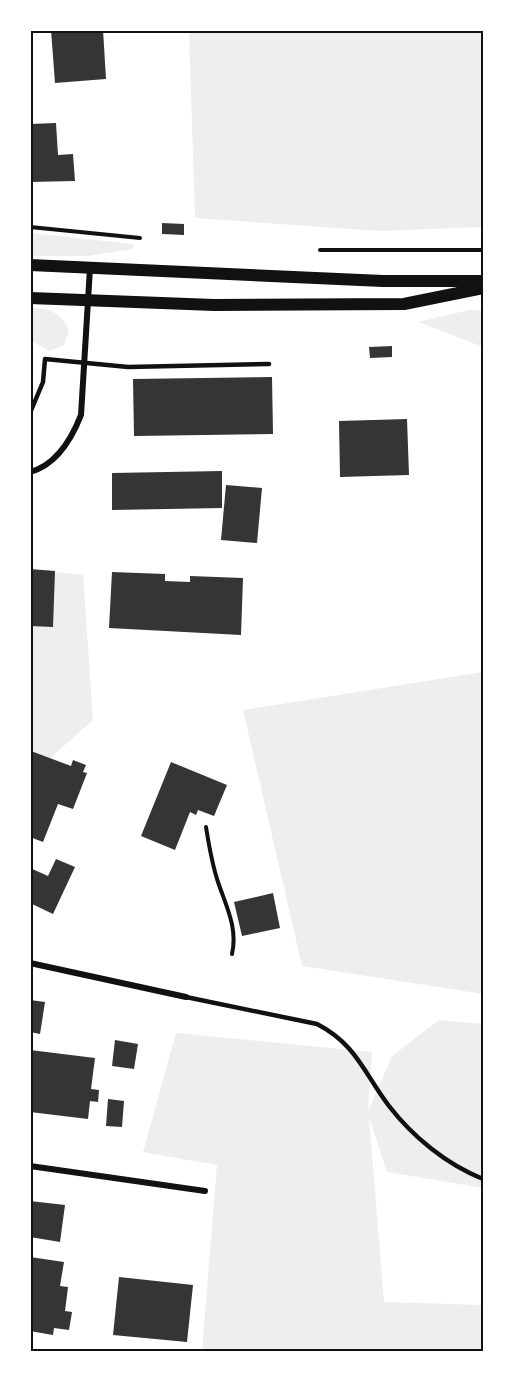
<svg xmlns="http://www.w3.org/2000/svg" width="513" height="1381" font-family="'Sofia Sans Condensed',sans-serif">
  <rect width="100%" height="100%" fill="#fff"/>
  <!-- green -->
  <g fill="#eee">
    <path d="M 189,30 L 483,30 L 483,227 L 380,231 L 195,218 Z"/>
    <path d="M 30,233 L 133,244 L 133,249 L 88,256 L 30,256 Z"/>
    <path d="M 30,308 C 49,308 61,312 69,331 L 64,345 L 49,351 L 30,340 Z"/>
    <path d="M 469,310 L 483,310 L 483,347 L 418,322 Z"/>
    <path d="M 57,572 L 83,575 L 93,720 L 30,776 L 30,574 Z"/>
    <path d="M 483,672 L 483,994 L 302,966 L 243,710 Z"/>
    <path d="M 439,1020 L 483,1024 L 483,1188 L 387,1172 L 369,1117 L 384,1302 L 483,1305 L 483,1351 L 202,1351 L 217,1165 L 143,1152 L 176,1033 L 372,1052 L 368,1112 L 392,1056 Z"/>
  </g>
  <!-- building -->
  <g fill="#353535">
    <path d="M 51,30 L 103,30 L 106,79 L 55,83 Z"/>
    <path d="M 56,123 L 58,155 L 73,154 L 75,181 L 30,182 L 30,124 Z"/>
    <path d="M 162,223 L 184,224 L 184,235 L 162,234 Z"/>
    <path d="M 392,346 L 392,357 L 370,358 L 369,347 Z"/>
    <path d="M 272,377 L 273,434 L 134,436 L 133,379 Z"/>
    <path d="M 407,419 L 409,475 L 340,477 L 339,421 Z"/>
    <path d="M 222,471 L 222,508 L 112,510 L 112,473 Z"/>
    <path d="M 226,485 L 262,488 L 257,543 L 221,540 Z"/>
    <path d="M 30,569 L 55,571 L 53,627 L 30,626 Z"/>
    <path d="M 112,572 L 165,574 L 165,581 L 190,582 L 190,576 L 243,578 L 241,635 L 109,628 Z"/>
    <path d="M 31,751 L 71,766 L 73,760 L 86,765 L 83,772 L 87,773 L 73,809 L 58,804 L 43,842 L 30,837 Z"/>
    <path d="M 171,762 L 227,785 L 214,816 L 198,810 L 196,815 L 190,812 L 175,850 L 141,836 Z"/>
    <path d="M 56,859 L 75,867 L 53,914 L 30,903 L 30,868 L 48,876 Z"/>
    <path d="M 273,893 L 280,928 L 242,936 L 234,902 Z"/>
    <path d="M 30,1000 L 45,1002 L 40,1034 L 30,1032 Z"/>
    <path d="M 115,1040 L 138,1044 L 134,1069 L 112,1066 Z"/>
    <path d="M 30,1050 L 95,1058 L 91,1089 L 99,1090 L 98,1102 L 90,1101 L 88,1119 L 30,1112 Z"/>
    <path d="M 108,1099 L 124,1101 L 122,1127 L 106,1126 Z"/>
    <path d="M 30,1201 L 65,1205 L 60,1242 L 30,1237 Z"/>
    <path d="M 30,1257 L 64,1262 L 60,1286 L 68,1287 L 65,1311 L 72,1312 L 69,1330 L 54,1328 L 53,1335 L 30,1331 Z"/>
    <path d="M 119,1277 L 193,1285 L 187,1342 L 113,1335 Z"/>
  </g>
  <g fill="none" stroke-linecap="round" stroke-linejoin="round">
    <!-- path -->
    <g stroke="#111" stroke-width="4">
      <path d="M 30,227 L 140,238"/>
      <path d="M 320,250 L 483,250"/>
      <path d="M 206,827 C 209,846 212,864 218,882 C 226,906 238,928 232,954"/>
    </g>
    <!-- service -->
    <g stroke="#111" stroke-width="4.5">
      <path d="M 30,413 L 43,382 L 45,359 L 128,367 L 269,364"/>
      <path d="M 186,997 L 317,1024 C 356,1044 364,1073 389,1106 C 413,1137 446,1164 483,1179"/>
    </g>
    <!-- minor -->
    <g stroke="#111" stroke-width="6">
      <path d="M 30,472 C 56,465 72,438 81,415 L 90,268"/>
      <path d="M 30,963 L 186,997"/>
      <path d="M 30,1166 L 205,1191"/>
    </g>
    <!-- secondary -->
    <g stroke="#111" stroke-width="12">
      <path d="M 30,265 L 383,281 L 483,281"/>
      <path d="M 30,298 L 214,305 L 404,304 L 483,288"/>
    </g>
  </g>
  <!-- border -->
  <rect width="513" height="1381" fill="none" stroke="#ffffff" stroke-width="63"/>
  <rect x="32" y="32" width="450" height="1318" fill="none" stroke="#111" stroke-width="2"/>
</svg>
